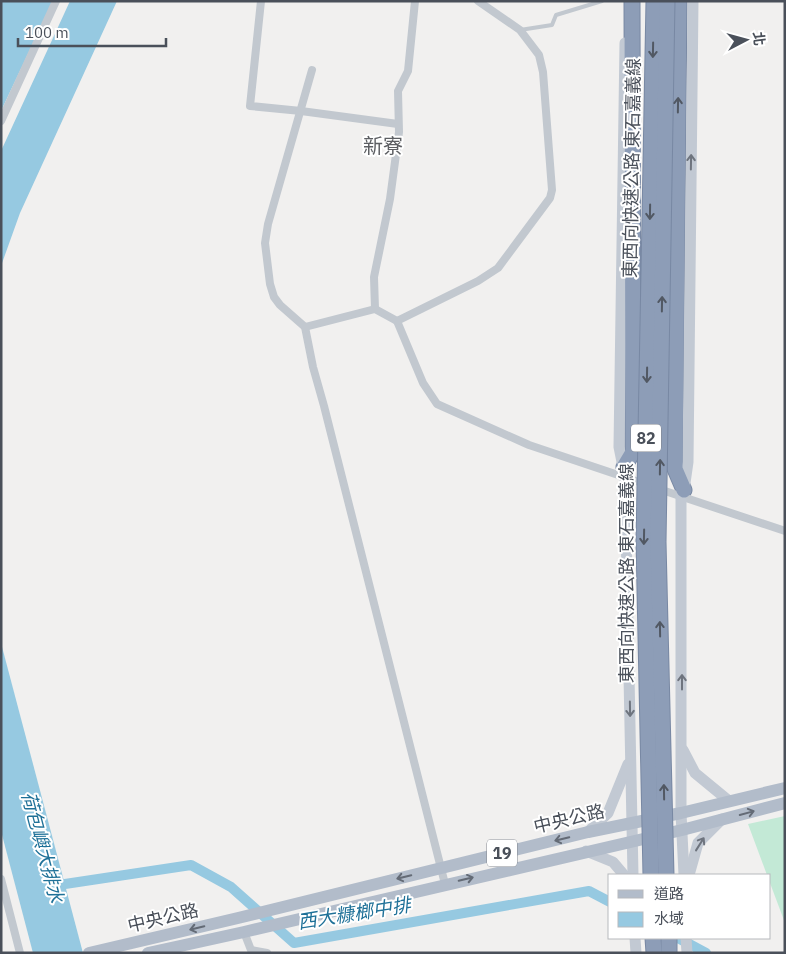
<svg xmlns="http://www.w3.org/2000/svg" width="786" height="954" font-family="'IBM Plex Sans','Noto Sans TC',sans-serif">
  <rect width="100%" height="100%" fill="#f1f0ef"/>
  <!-- green -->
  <path fill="#c3e9d6" d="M 785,816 L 785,923 L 770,883 L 770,875 L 767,875 L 748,824 Z"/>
  <!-- water -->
  <g fill="#96c9e1">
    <path d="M 1,1 L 53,1 L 1,111 Z"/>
    <path d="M 70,1 L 117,1 L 20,213 L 1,266 L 1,151 Z"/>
    <path d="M 1,643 L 83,953 L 33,953 L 1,831 Z"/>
  </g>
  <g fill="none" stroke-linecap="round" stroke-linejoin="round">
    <!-- canal -->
    <g stroke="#96c9e1" stroke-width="10">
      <path d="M 65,884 L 191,865 L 231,887 L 294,943 L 589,891 L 610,902"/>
      <path d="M 678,938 L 706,953"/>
    </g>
    <defs>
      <g id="highway">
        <path d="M 679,1 L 675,469 L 684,490"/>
        <path d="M 624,467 L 633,452 L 632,1"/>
        <path d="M 653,938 L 654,953"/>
        <path d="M 669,938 L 669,953"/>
      </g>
    </defs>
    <!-- highway casing -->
    <use href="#highway" stroke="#7888a3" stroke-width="17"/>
    <!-- lane -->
    <path stroke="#c2c8cf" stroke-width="4" d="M 520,30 L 552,25 L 556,15 L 602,1"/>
    <!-- street -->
    <g stroke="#c2c8cf" stroke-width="8">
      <path d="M 261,1 L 250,106 L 301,111 L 398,124"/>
      <path d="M 312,70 L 268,224 L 265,243 L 270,284 L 274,297 L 280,305 L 305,327 L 313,367 L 324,406 L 445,884"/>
      <path d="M 1,121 L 56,1"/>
      <path d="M 375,309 L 374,277 L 390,199 L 399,132 L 398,91 L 408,71 L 415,1"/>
      <path d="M 397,321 L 423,383 L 437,404 L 529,445 L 645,484"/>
      <path d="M 305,327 L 375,309 L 397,321 L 478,281 L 498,268 L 550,198 L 552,190 L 543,72 L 539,55 L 520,30 L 478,1"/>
      <path d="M 659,489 L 785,531"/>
      <path d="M 1,879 L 20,953"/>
      <path d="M 244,932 L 251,950 L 267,953"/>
    </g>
    <!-- secondary -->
    <g stroke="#c2c9d3" stroke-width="11">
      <path d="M 625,43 L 619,447 L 625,477 L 633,875"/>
      <path d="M 683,750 L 695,773 L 729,801"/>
      <path d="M 588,832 L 608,813 L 628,764"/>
      <path d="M 586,851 L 613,862 L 624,875"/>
      <path d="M 684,875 L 681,813 L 681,497 L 684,490 L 688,462 L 693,1"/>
      <path d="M 689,875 L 698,843 L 722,819"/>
      <path d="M 635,938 L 636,953"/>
      <path d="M 686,938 L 687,953"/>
    </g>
    <!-- primary -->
    <g stroke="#b2bcca" stroke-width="12">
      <path d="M 89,953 L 238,918 L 588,832 L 681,813 L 785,788"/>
      <path d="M 148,953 L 244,932 L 682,830 L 785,803"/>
    </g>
    <!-- highway -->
    <use href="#highway" stroke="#8d9db7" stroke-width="15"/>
    <defs>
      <g id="highway-bridge">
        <path d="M 651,875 L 644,541 L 654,1"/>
        <path d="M 666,875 L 658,542 L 667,1"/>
      </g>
    </defs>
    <!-- highway-bridge casing -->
    <use href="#highway-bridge" stroke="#7888a3" stroke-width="17" stroke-linecap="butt"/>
    <!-- highway-bridge -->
    <use href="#highway-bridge" stroke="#8d9db7" stroke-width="15"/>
  </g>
  <!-- one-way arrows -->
  <defs><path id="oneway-shaft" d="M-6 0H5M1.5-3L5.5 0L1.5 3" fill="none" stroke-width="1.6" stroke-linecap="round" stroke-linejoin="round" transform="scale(1.25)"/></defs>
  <g stroke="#515863">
    <use href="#oneway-shaft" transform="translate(653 50) rotate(91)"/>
    <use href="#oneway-shaft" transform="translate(678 105) rotate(-89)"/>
    <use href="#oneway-shaft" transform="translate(650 212) rotate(91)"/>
    <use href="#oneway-shaft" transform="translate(662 304) rotate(-89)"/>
    <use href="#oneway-shaft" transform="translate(647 375) rotate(91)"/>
    <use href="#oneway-shaft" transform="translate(660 467) rotate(-89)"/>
    <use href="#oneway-shaft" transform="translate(644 537) rotate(91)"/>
    <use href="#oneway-shaft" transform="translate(660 629) rotate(-91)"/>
    <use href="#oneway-shaft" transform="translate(664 792) rotate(-91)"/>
  </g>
  <g stroke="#6e747e">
    <use href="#oneway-shaft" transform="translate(691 162) rotate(-89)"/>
    <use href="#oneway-shaft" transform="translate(682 682) rotate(-90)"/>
    <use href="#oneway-shaft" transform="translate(630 709) rotate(89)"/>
    <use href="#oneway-shaft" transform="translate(700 844) rotate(-58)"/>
  </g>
  <g stroke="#646b76">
    <use href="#oneway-shaft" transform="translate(747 813) rotate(-15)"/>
    <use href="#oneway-shaft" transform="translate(562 839) rotate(166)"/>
    <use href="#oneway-shaft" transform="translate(404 877) rotate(166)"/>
    <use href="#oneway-shaft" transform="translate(466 879) rotate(-13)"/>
    <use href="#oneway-shaft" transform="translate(197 928) rotate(167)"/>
  </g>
  <g text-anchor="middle" stroke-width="4" stroke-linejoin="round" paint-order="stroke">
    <!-- shield labels -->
    <g fill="#fff" stroke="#80848c" stroke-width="1">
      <rect x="631" y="424.5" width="30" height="27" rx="4"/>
      <rect x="487" y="839.5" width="30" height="27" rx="4"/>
    </g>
    <g font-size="16" font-weight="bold" fill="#4a505a">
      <text x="646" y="444">82</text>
      <text x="502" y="859">19</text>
    </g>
    <!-- street labels -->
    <g font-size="18" fill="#4a505a" stroke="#fff">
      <text transform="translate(632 168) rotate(-89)" y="6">東西向快速公路 東石嘉義線</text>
      <text transform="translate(627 573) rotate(-90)" y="6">東西向快速公路 東石嘉義線</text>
      <text transform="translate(569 819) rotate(-13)" y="6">中央公路</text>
      <text transform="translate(163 918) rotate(-13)" y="6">中央公路</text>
    </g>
    <!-- water labels -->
    <g font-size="19" font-style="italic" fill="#1f7198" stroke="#fff">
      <text transform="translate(43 847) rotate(75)" y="7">荷包嶼大排水</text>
      <text transform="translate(354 913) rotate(-9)" y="7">西大糠榔中排</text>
    </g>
    <!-- quarter labels -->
    <g font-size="20" fill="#5d5f63" stroke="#fff">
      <text x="383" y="153">新寮</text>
    </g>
  </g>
  <!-- border -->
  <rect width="786" height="954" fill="none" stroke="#4a505a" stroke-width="5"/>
  <!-- legend -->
  <rect x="608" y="874" width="162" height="65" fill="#ffffff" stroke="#b7b9bd"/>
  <rect x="618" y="890" width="25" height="8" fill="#b2bcca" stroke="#b7b9bd"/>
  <text x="654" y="899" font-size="15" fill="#4a505a">道路</text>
  <rect x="618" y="912" width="25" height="15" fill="#96c9e1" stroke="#b7b9bd"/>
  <text x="654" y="924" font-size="15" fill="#4a505a">水域</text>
  <!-- north arrow -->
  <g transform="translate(746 40) rotate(84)" stroke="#ffffff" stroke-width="4" paint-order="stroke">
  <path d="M0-4L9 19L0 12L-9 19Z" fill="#4a505a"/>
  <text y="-8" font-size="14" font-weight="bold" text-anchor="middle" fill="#4a505a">北</text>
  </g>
  <!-- scale -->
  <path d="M18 38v8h148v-8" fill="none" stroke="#4a505a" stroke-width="2.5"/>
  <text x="25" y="38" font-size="15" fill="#4a505a" stroke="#ffffff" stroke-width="4" paint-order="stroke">100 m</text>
</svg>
